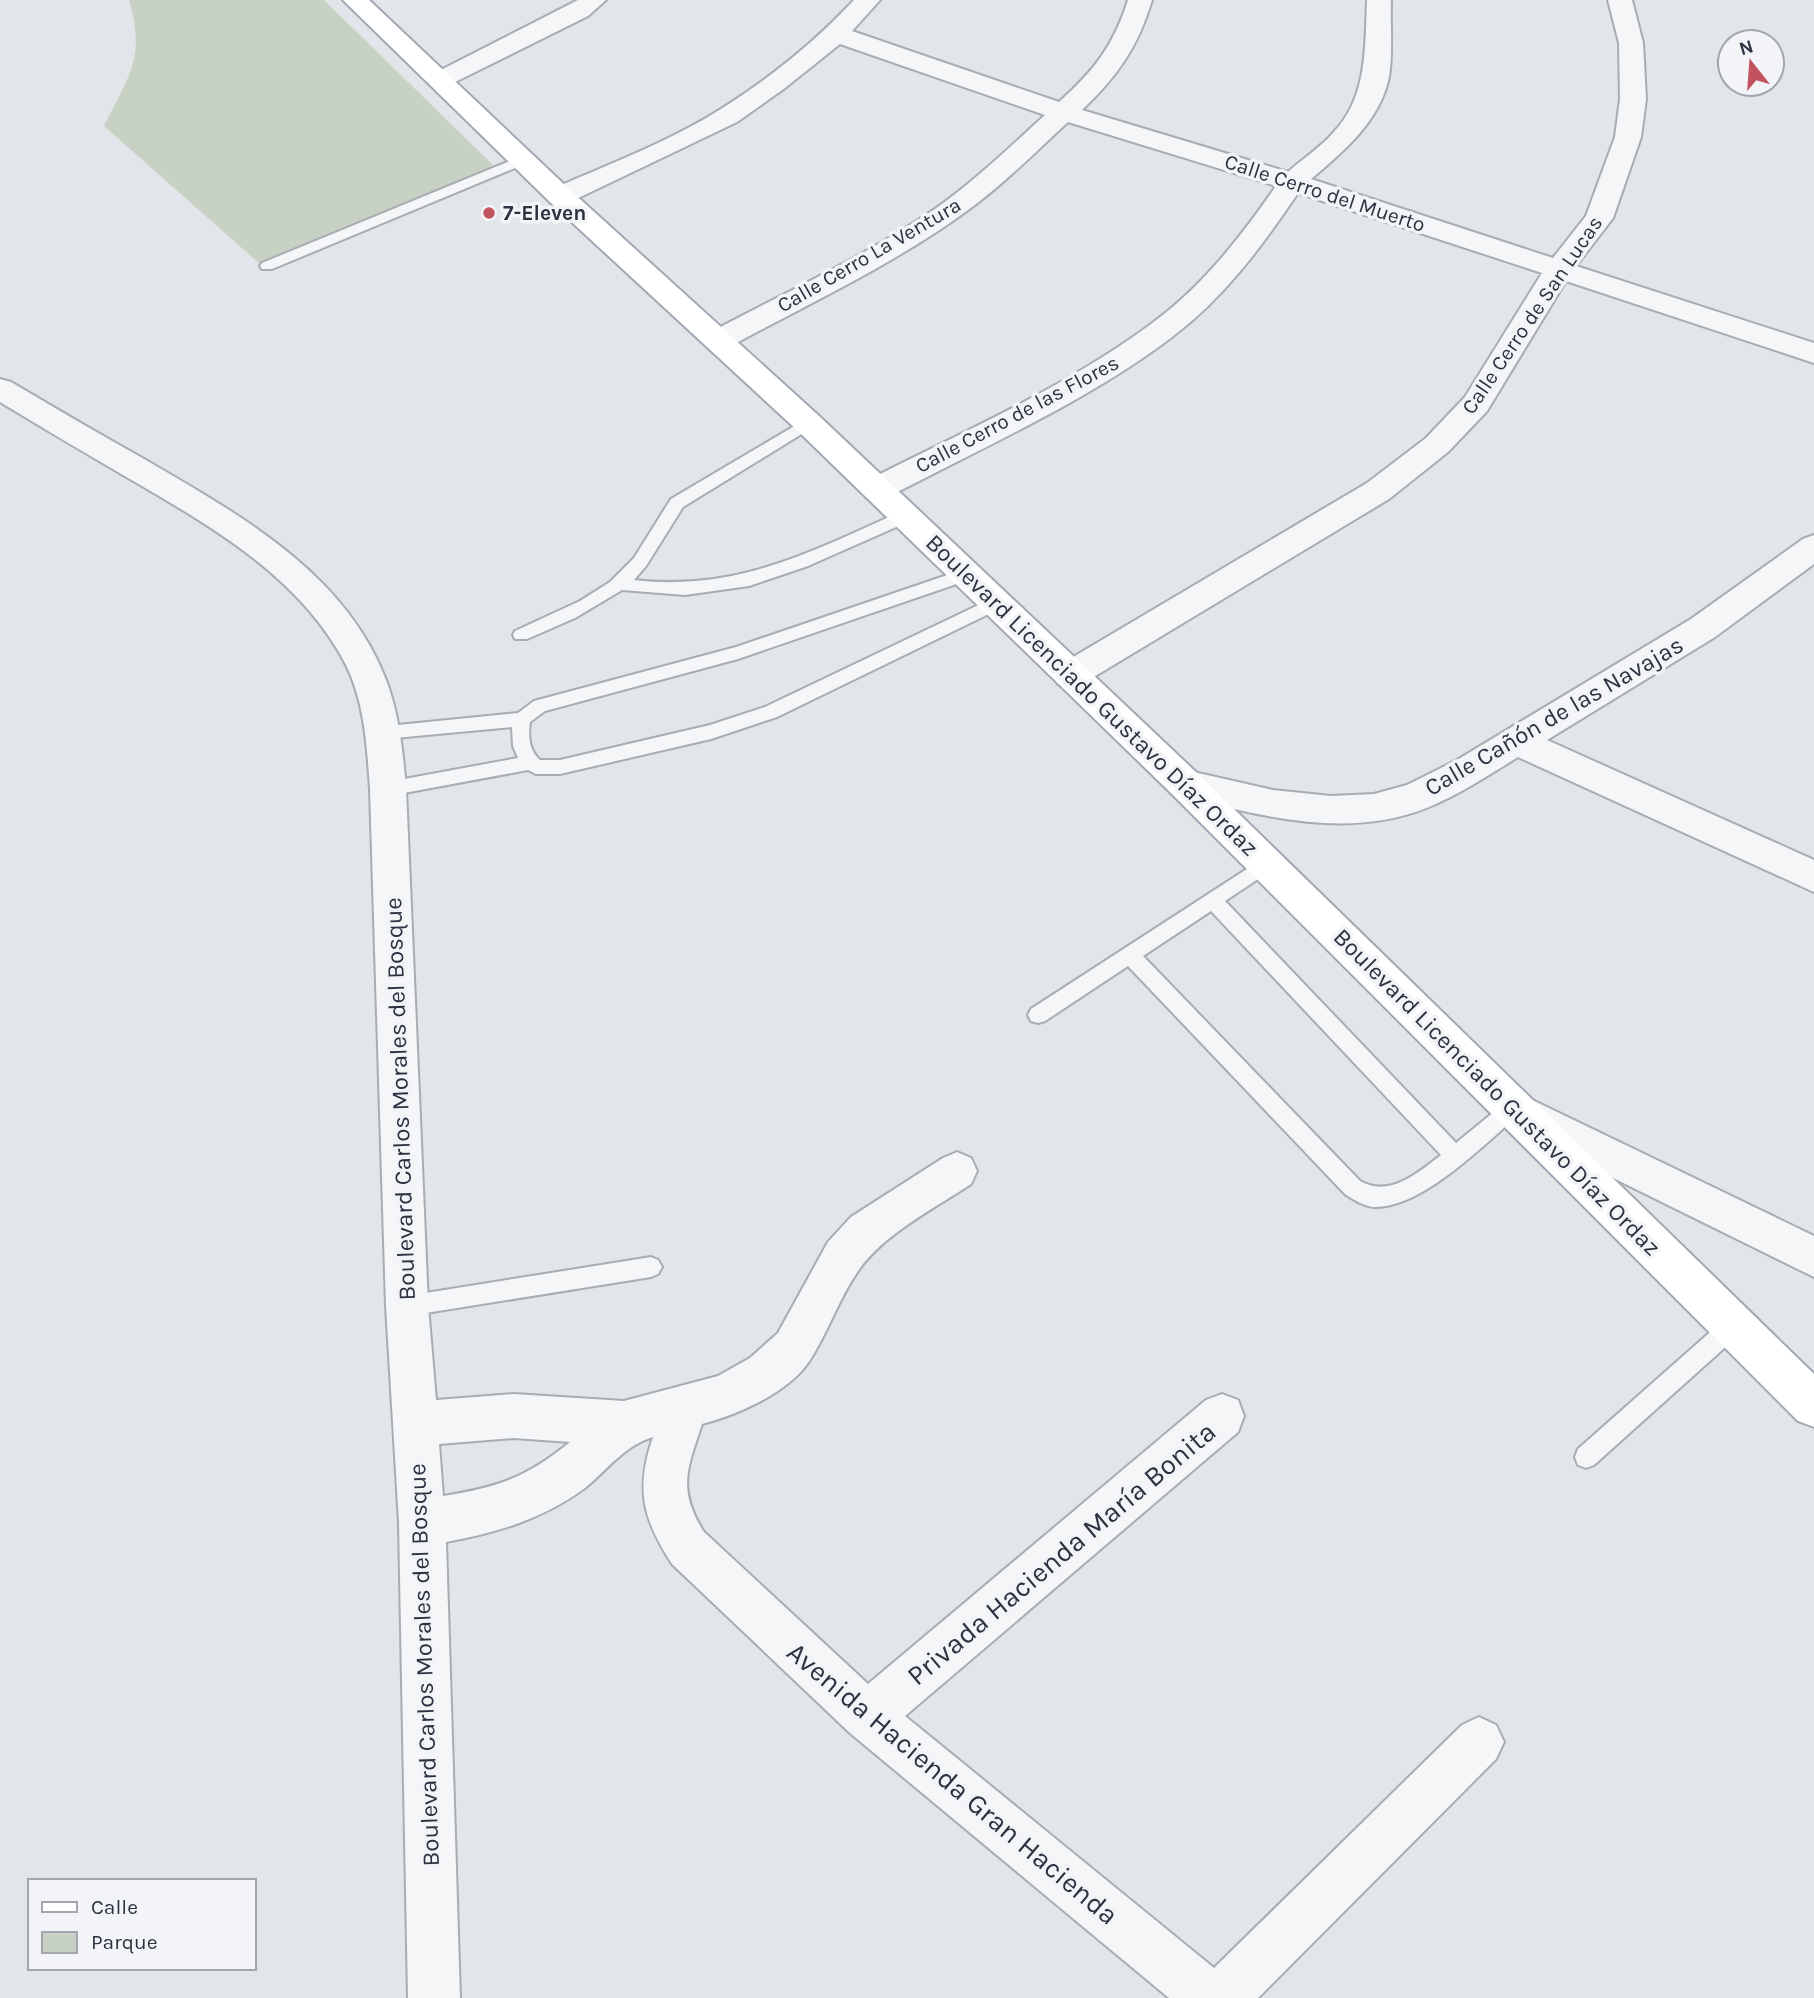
<svg xmlns="http://www.w3.org/2000/svg" width="1814" height="1998" font-family="Karla,sans-serif">
  <rect width="100%" height="100%" fill="#e2e5e9"/>
  <!-- green -->
  <path fill="#c7d2c4" d="M 129,0 L 324,0 L 494,166 L 261,265 L 104,126 C 129,75 146,58 129,0 Z"/>
  <g fill="none" stroke-linecap="round" stroke-linejoin="round">
    <defs>
      <g id="service">
        <path d="M 522,156 L 529,160 L 527,163 L 272,269 L 262,269 L 260,266 L 262,263 Z"/>
        <path d="M 808,418 L 813,419 L 816,423 L 813,427 L 683,507 L 646,566 L 634,580 C 735,592 811,552 900,512 L 912,512 L 914,516 L 912,520 L 808,566 L 749,586 L 685,595 L 622,590 L 575,618 L 527,639 L 515,639 L 513,635 L 515,631 L 580,601 L 610,582 L 634,558 L 671,499 Z"/>
        <path d="M 965,569 L 973,575 L 971,579 L 738,659 L 545,711 L 530,722 C 528,737 529,750 540,760 L 560,760 L 710,725 L 765,707 L 989,600 L 1001,600 L 1003,604 L 1001,608 L 777,717 L 711,739 L 560,774 L 536,774 L 528,770 L 388,796 L 382,794 L 379,789 L 382,784 L 388,782 L 518,758 L 513,746 L 512,727 L 384,739 L 378,737 L 375,732 L 378,727 L 518,713 L 534,701 L 736,647 Z"/>
        <path d="M 1267,856 L 1273,859 L 1276,864 L 1273,869 L 1225,901 L 1456,1143 L 1506,1102 L 1513,1099 L 1520,1102 L 1523,1108 L 1520,1114 C 1484,1144 1424,1207 1375,1207 C 1365,1207 1355,1200 1346,1195 L 1128,966 L 1045,1021 L 1038,1023 L 1031,1021 L 1028,1015 L 1031,1009 ZM 1211,911 L 1441,1155 C 1418,1173 1389,1198 1360,1181 L 1143,956 Z"/>
        <path d="M 651,1257 L 658,1260 L 662,1267 L 658,1274 L 651,1277 L 407,1316 L 399,1313 L 396,1306 L 399,1299 L 407,1296 Z"/>
        <path d="M 1733,1316 L 1741,1319 L 1744,1326 L 1741,1333 L 1594,1465 L 1586,1468 L 1578,1465 L 1575,1457 L 1578,1449 L 1725,1319 Z"/>
      </g>
      <g id="minor">
        <path d="M 578,0 L 606,0 L 588,16 L 449,85 L 440,88 L 431,85 L 427,80 L 431,75 Z"/>
        <path d="M 854,0 L 880,0 L 852,31 L 1059,102 C 1094,71 1114,45 1128,0 L 1152,0 C 1138,47 1117,77 1082,110 L 1288,172 C 1302,159 1320,148 1333,133 C 1368,97 1365,46 1367,0 L 1391,0 C 1390,24 1393,53 1389,77 C 1380,121 1343,152 1311,179 L 1553,258 L 1586,216 L 1615,137 L 1620,99 L 1619,43 L 1608,0 L 1632,0 L 1643,43 L 1646,99 L 1641,137 L 1613,218 L 1576,266 L 1814,343 L 1814,363 L 1566,281 L 1487,411 L 1448,452 L 1389,499 L 1082,684 L 1070,688 L 1058,684 L 1053,675 L 1058,666 L 1367,483 L 1426,438 L 1465,397 L 1542,273 L 1298,193 C 1262,246 1224,298 1172,337 C 1090,400 981,448 888,497 L 877,500 L 866,497 L 861,489 L 866,481 C 962,432 1065,388 1151,324 C 1202,287 1241,237 1276,186 L 1068,122 C 1031,156 996,192 954,220 C 884,269 804,306 729,347 L 719,350 L 709,347 L 704,340 L 709,333 C 784,293 864,257 935,209 C 975,181 1010,147 1045,115 L 840,44 L 785,88 L 737,122 L 570,202 L 560,204 L 550,202 L 546,196 L 550,190 C 607,165 669,142 721,109 C 770,78 815,42 854,0 Z"/>
        <path d="M 0,379 L 11,382 C 55,408 99,434 144,459 C 238,514 345,572 386,680 C 399,714 403,752 406,789 L 428,1306 L 436,1400 L 514,1394 L 624,1401 L 718,1376 L 750,1358 L 778,1333 L 828,1242 L 851,1217 L 943,1158 L 957,1152 L 971,1158 L 977,1171 L 971,1184 C 935,1208 882,1235 858,1271 C 839,1298 828,1332 810,1360 C 790,1392 737,1415 702,1424 C 687,1469 677,1490 704,1532 L 868,1684 L 1206,1400 L 1222,1394 L 1238,1400 L 1244,1416 L 1238,1432 L 905,1716 L 1214,1968 L 1462,1725 L 1479,1717 L 1496,1725 L 1504,1742 L 1496,1759 L 1258,1998 L 1169,1998 L 850,1733 L 672,1564 C 643,1519 635,1490 653,1437 C 625,1445 607,1470 585,1488 C 543,1519 496,1533 446,1542 L 460,1998 L 408,1998 L 399,1523 L 386,1306 L 370,789 C 367,748 365,703 346,665 C 300,575 207,524 123,475 C 82,451 41,427 0,402 ZM 514,1438 L 570,1442 C 526,1478 498,1487 443,1496 L 439,1444 Z"/>
        <path d="M 1814,535 L 1814,564 L 1715,637 L 1547,740 L 1814,860 L 1814,892 L 1518,757 C 1489,775 1460,794 1429,807 C 1349,840 1265,816 1185,798 L 1172,794 L 1167,784 L 1172,774 L 1185,770 L 1273,790 L 1331,796 L 1374,794 L 1407,785 L 1457,760 L 1691,619 L 1803,539 Z"/>
        <path d="M 1524,1096 L 1814,1236 L 1814,1277 L 1510,1127 L 1504,1114 L 1510,1101 Z"/>
      </g>
      <path id="primary" d="M 343,0 L 369,0 L 570,190 L 819,416 L 1198,774 L 1814,1374 L 1814,1427 L 1798,1421 L 1172,794 L 797,430 L 550,202 Z"/>
    </defs>
    <!-- service casing -->
    <use href="#service" stroke="#a8acb3" stroke-width="4"/>
    <!-- minor casing -->
    <use href="#minor" stroke="#a8acb3" stroke-width="4"/>
    <!-- primary casing -->
    <use href="#primary" stroke="#a2a9b4" stroke-width="4"/>
    <!-- service -->
    <use href="#service" fill="#f5f6f8" fill-rule="evenodd"/>
    <!-- minor -->
    <use href="#minor" fill="#f5f6f8" fill-rule="evenodd"/>
    <!-- primary -->
    <use href="#primary" fill="#fff" fill-rule="evenodd"/>
  </g>
  <!-- markers -->
  <circle fill="#c3525f" stroke="#f2f4f7" stroke-width="2.5" cx="489" cy="213" r="7"/>
  <g text-anchor="middle" stroke-width="7" stroke-linejoin="round" paint-order="stroke">
    <!-- far-street labels -->
    <g font-size="21" fill="#2c3240" stroke="#f2f4f7">
      <text transform="translate(1325 193) rotate(18)" y="7">Calle Cerro del Muerto</text>
      <text transform="translate(869 255) rotate(-30)" y="7">Calle Cerro La Ventura</text>
      <text transform="translate(1532 315) rotate(-56)" y="7">Calle Cerro de San Lucas</text>
      <text transform="translate(1017 414) rotate(-28)" y="7">Calle Cerro de las Flores</text>
    </g>
    <!-- far-poi labels -->
    <g font-size="21" font-weight="bold" fill="#2c3240" stroke="#f2f4f7" text-anchor="start">
      <text x="503" y="220">7-Eleven</text>
    </g>
    <!-- street labels -->
    <g font-size="24" fill="#2c3240" stroke="#f2f4f7">
      <text transform="translate(1092 695) rotate(44)" y="8">Boulevard Licenciado Gustavo Díaz Ordaz</text>
      <text transform="translate(1554 716) rotate(-30)" y="8">Calle Cañón de las Navajas</text>
      <text transform="translate(1497 1092) rotate(45)" y="8">Boulevard Licenciado Gustavo Díaz Ordaz</text>
      <text transform="translate(400 1099) rotate(-92)" y="8">Boulevard Carlos Morales del Bosque</text>
      <text transform="translate(424 1665) rotate(-92)" y="8">Boulevard Carlos Morales del Bosque</text>
    </g>
    <!-- near-street labels -->
    <g font-size="28" fill="#2c3240" stroke="#f2f4f7">
      <text transform="translate(1061 1553) rotate(-40)" y="10">Privada Hacienda María Bonita</text>
      <text transform="translate(953 1783) rotate(40)" y="10">Avenida Hacienda Gran Hacienda</text>
    </g>
  </g>
  <!-- legend -->
  <rect x="28" y="1879" width="228" height="91" fill="#f2f4f7" stroke="#a3a6ae" stroke-width="2"/>
  <rect x="42" y="1902" width="35" height="10" fill="#ffffff" stroke="#a3a6ae" stroke-width="2"/>
  <text x="91" y="1914" font-size="21" fill="#2c3240">Calle</text>
  <rect x="42" y="1932" width="35" height="21" fill="#c7d2c4" stroke="#a3a6ae" stroke-width="2"/>
  <text x="91" y="1949" font-size="21" fill="#2c3240">Parque</text>
  <!-- north arrow -->
  <g transform="translate(1751 63) rotate(343)"><circle r="33" fill="#f2f4f7" stroke="#a3a6ae" stroke-width="2"/>
  <path d="M0-5L12 26L0 18L-12 26Z" fill="#c3525f"/>
  <text y="-10" font-size="19" font-weight="bold" text-anchor="middle" fill="#2c3240">N</text>
  </g>
</svg>
